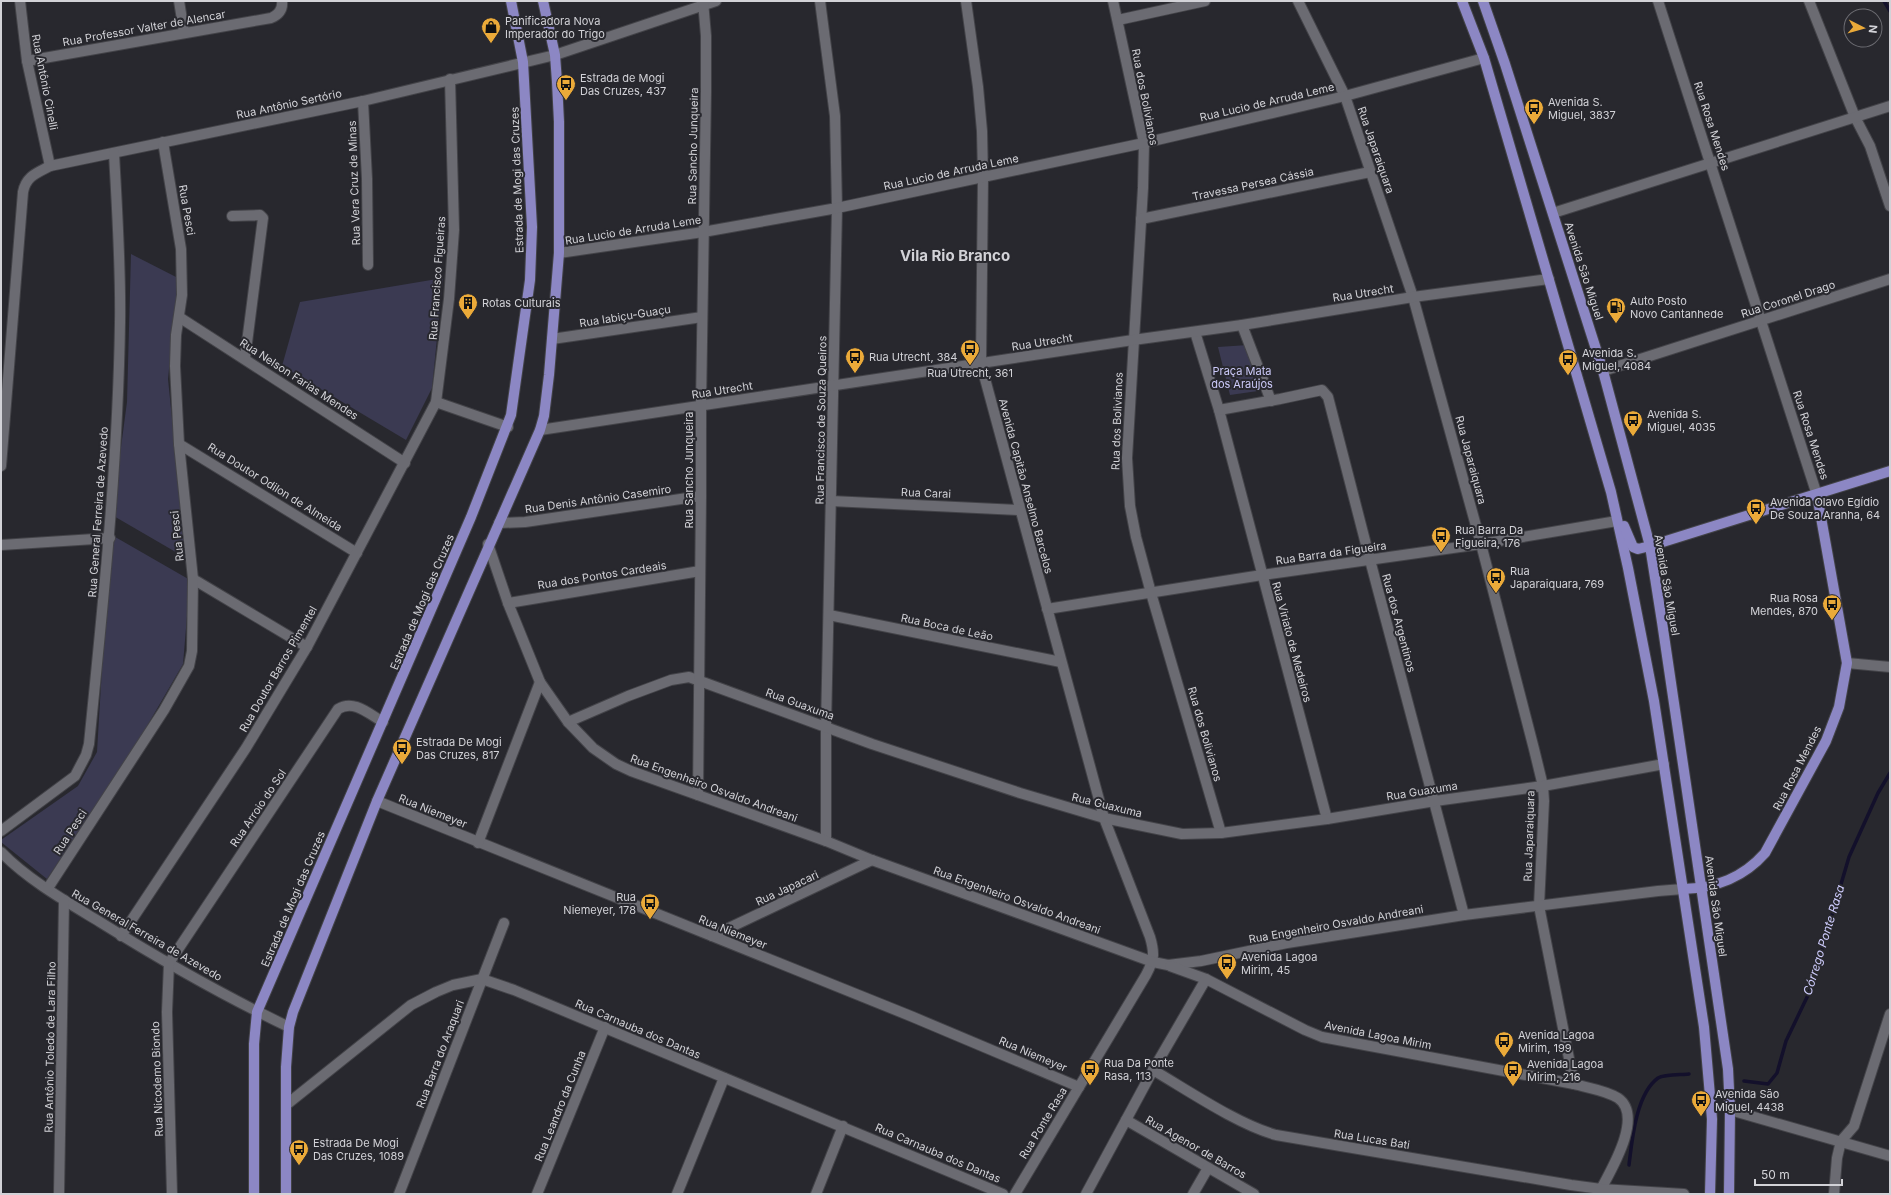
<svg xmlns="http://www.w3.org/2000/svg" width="1891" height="1195" font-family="Inter,sans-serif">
  <rect width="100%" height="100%" fill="#28282e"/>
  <!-- green -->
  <g fill="#3b3a52">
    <path d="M 131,254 L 178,278 L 168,379 L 186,558 L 112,515 L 127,402 Z"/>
    <path d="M 443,278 L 432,388 L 406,440 L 282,366 L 300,302 Z"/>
    <path d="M 1248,345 L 1265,390 L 1230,395 L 1218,347 Z"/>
    <path d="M 110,534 L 190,580 L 183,664 L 140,738 L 47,879 L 1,842 L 1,840 L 78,786 L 97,752 Z"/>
  </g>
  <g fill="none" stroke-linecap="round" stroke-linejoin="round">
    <!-- stream -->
    <g stroke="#13102b" stroke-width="3.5">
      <path d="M 1884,1 L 1890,11"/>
      <path d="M 1744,1081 L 1768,1084 L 1777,1073 L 1786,1041 L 1809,993 L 1849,857 L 1878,793 L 1890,773"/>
      <path d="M 1629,1165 C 1632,1140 1636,1094 1658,1078 C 1665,1074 1681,1075 1689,1074"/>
    </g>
    <defs>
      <g id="minor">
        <path d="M 20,1 L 27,61 L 50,166"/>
        <path d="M 179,1 L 184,32"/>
        <path d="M 820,1 L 835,116 L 837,208 L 826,727 L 826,841"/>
        <path d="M 966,1 L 978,87 L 982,131 L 983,177 L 981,364 L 1104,818 L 1150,937 C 1155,954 1154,960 1146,975 L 1015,1194"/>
        <path d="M 1113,1 L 1144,143 L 1143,188 L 1127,458 L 1130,506 L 1136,537 L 1151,593 L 1221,833"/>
        <path d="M 1298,1 L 1345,96 L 1413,297 L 1481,544 L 1534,749 L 1543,786 L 1544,801 L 1539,906 L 1574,1084"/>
        <path d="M 1658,1 L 1817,495"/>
        <path d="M 1809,1 L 1855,117 L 1870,146 L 1890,206"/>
        <path d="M 1118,20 L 1205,1"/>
        <path d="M 27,61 L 271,18 C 278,15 283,10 282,1"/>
        <path d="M 363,101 L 367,179 L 368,265"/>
        <path d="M 1553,213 L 1890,106"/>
        <path d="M 232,216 L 260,215 L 263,218 L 245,358"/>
        <path d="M 1141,219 L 1370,172"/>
        <path d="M 559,253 L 703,232 L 837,208 L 1144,143 L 1345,96 L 1484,58"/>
        <path d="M 179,317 L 405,463"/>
        <path d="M 1242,325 L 1271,401"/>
        <path d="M 1195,332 L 1219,410 L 1327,819"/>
        <path d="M 552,339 L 702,317"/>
        <path d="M 1603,371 L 1890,279"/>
        <path d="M 436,402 L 508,427"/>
        <path d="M 1219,410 L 1280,399 L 1322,390 L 1328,397 L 1370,560 L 1464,915"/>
        <path d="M 540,430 L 1133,340 L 1242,325 L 1413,297 L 1549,279"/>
        <path d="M 179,444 L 357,553"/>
        <path d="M 1,466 L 23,192 C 26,176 37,173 50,166 L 363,101 L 555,55 L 716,1"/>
        <path d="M 831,501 L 1020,510"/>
        <path d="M 499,523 L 525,522 L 701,496"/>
        <path d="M 488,544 L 508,603 L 540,682 L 568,722 L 593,748 L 616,764 L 631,771 L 826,841 L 872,860 L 1153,962 L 1168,965 L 1201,961 L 1287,943 L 1464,915 L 1658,891 L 1683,889"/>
        <path d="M 1,545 L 110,538"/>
        <path d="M 193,579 L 307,647"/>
        <path d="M 508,603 L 700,571"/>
        <path d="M 1047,609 L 1262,575 L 1481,544 L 1617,521"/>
        <path d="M 829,615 L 1061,662"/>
        <path d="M 1847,663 L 1890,667"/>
        <path d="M 568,722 L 628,696 L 671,680 L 689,677 L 872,744 L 1020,793 L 1104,818 L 1182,834 L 1221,833 L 1327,819 L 1435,801 L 1543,786 L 1664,764"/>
        <path d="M 698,795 L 701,496 L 701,405 L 706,91 L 706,36 L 703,1"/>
        <path d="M 377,801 L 913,1017 L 1079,1087"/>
        <path d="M 1,831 L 75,776 L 86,755 L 89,744 C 103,604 118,464 120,323 C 121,266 117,210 114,153"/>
        <path d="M 478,843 L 540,682"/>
        <path d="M 1,852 C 28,880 67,902 100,922 C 161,960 224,996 289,1027"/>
        <path d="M 48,888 L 164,710 L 189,666 L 192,651 L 193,579 L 179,444 L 175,366 L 176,335 L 182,295 L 181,249 L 163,142"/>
        <path d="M 121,936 L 246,748 L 307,647 L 436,402 L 449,299 L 454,230 L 450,79"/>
        <path d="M 712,936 L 872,860"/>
        <path d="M 1170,966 L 1206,979 L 1305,1030 L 1322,1037 L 1574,1084 C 1588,1088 1605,1090 1618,1098 C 1644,1116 1611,1170 1601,1189"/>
        <path d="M 1153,1070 C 1189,1091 1237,1124 1276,1135 L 1571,1185 L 1601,1189 L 1684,1194"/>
        <path d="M 286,1105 L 411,1005 L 436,992 L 453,985 L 482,979 L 514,990 L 1003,1194"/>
        <path d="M 1730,1110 L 1890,1156"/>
        <path d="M 1126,1120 L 1254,1194"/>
        <path d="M 59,1194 L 64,900"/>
        <path d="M 172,1194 L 167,1012 L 169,963 L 338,709 C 354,699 369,714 383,722"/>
        <path d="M 399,1194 L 504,923"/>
        <path d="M 537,1194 L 605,1027"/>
        <path d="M 677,1194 L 724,1078"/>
        <path d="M 816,1194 L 843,1126"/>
        <path d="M 1086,1194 L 1153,1070 L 1206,979"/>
        <path d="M 1193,1194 L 1208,1168"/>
        <path d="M 1834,1194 L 1837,1158 L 1841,1141 L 1854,1126 L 1890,1014"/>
      </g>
      <g id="major">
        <path d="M 1462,1 L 1484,58 L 1611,492 L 1628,568 L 1654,701 L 1704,1027 L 1712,1119 L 1710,1194"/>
        <path d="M 1483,1 L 1505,64 L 1603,371 L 1650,546 L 1662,622 L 1728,1069 L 1730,1110 L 1729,1194"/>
        <path d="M 1624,526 L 1633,547 L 1638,549 L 1650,546 L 1890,471"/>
        <path d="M 1683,889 C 1716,888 1743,878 1765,853 L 1826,741 L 1839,707 L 1847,663 L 1817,495"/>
        <path d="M 254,1194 L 254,1044 L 257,1012 L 471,517 L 511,415 L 530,280 L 532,227 L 523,62 L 511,1"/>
        <path d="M 286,1194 L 286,1067 L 289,1027 L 293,1012 L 377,801 L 540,430 L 544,416 L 549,375 L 559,253 L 559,122 L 557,82 L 555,55 L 543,1"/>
      </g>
    </defs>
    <!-- minor casing -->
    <use href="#minor" stroke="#434348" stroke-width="12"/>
    <!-- major casing -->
    <use href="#major" stroke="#434348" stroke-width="12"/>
    <!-- minor -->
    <use href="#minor" stroke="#6b6b72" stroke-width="10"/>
    <!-- major -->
    <use href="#major" stroke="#8c87c4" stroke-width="10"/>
  </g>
  <!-- icons -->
  <defs>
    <symbol id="shop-pin" viewBox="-11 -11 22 30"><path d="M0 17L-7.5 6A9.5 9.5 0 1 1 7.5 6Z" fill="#ebaa39" stroke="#28282e"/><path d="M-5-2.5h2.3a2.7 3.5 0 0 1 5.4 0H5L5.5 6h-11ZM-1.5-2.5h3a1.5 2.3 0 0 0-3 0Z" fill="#111"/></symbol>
    <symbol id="bus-pin" viewBox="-11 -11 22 30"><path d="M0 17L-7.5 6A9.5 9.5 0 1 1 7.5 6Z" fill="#ebaa39" stroke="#28282e"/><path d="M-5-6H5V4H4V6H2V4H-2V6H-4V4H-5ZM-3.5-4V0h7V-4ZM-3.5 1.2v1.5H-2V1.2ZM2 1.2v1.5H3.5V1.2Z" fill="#111"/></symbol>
    <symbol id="building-pin" viewBox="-11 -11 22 30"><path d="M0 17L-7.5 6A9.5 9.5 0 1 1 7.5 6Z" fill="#ebaa39" stroke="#28282e"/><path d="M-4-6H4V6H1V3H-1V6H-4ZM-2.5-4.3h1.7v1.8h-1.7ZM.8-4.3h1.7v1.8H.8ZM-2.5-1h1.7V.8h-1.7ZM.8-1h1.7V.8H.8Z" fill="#111"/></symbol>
    <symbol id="fuel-pin" viewBox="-11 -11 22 30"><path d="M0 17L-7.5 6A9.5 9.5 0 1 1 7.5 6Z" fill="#ebaa39" stroke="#28282e"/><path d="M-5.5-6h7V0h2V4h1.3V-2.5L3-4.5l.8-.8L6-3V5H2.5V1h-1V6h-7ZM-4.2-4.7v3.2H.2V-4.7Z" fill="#111"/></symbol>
  </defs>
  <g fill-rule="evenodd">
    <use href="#shop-pin" x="480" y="16" width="22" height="30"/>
    <use href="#bus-pin" x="555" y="73" width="22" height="30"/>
    <use href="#bus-pin" x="1523" y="97" width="22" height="30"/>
    <use href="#building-pin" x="457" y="292" width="22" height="30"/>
    <use href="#fuel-pin" x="1605" y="296" width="22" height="30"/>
    <use href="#bus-pin" x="959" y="338" width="22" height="30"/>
    <use href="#bus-pin" x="844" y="346" width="22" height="30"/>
    <use href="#bus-pin" x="1557" y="348" width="22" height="30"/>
    <use href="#bus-pin" x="1622" y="409" width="22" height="30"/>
    <use href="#bus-pin" x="1745" y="497" width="22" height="30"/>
    <use href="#bus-pin" x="1430" y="525" width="22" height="30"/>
    <use href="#bus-pin" x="1485" y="566" width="22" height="30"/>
    <use href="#bus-pin" x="1821" y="593" width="22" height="30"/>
    <use href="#bus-pin" x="391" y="737" width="22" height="30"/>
    <use href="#bus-pin" x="639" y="892" width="22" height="30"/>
    <use href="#bus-pin" x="1216" y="952" width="22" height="30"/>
    <use href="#bus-pin" x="1493" y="1030" width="22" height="30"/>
    <use href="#bus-pin" x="1079" y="1058" width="22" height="30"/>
    <use href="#bus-pin" x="1502" y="1059" width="22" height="30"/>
    <use href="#bus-pin" x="1690" y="1089" width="22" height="30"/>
    <use href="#bus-pin" x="288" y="1138" width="22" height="30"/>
  </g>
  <g text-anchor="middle" stroke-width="4" stroke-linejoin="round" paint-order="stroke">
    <!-- poi labels -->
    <g font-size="11" fill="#d2d2d7" stroke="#28282e" text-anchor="start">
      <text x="505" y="25">Panificadora Nova<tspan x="505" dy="13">Imperador do Trigo</tspan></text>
      <text x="580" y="82">Estrada de Mogi<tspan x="580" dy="13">Das Cruzes, 437</tspan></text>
      <text x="1548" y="106">Avenida S.<tspan x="1548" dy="13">Miguel, 3837</tspan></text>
      <text x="1630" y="305">Auto Posto<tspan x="1630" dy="13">Novo Cantanhede</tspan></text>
      <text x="482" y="307">Rotas Culturais</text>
      <text x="1582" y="357">Avenida S.<tspan x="1582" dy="13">Miguel, 4084</tspan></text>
      <text x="869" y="361">Rua Utrecht, 384</text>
      <text x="970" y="377" text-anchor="middle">Rua Utrecht, 361</text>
      <text x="1647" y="418">Avenida S.<tspan x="1647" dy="13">Miguel, 4035</tspan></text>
      <text x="1770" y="506">Avenida Olavo Egídio<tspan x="1770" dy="13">De Souza Aranha, 64</tspan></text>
      <text x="1455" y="534">Rua Barra Da<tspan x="1455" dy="13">Figueira, 176</tspan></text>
      <text x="1510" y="575">Rua<tspan x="1510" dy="13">Japaraiquara, 769</tspan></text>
      <text x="1818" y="602" text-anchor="end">Rua Rosa<tspan x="1818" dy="13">Mendes, 870</tspan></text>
      <text x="416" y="746">Estrada De Mogi<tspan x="416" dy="13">Das Cruzes, 817</tspan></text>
      <text x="636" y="901" text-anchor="end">Rua<tspan x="636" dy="13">Niemeyer, 178</tspan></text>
      <text x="1241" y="961">Avenida Lagoa<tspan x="1241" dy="13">Mirim, 45</tspan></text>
      <text x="1518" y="1039">Avenida Lagoa<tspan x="1518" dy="13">Mirim, 199</tspan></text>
      <text x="1104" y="1067">Rua Da Ponte<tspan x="1104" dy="13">Rasa, 113</tspan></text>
      <text x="1527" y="1068">Avenida Lagoa<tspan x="1527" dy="13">Mirim, 216</tspan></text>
      <text x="1715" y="1098">Avenida São<tspan x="1715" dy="13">Miguel, 4438</tspan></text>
      <text x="313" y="1147">Estrada De Mogi<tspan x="313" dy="13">Das Cruzes, 1089</tspan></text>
    </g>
    <!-- street labels -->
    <g font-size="11" fill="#d2d2d7" stroke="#28282e">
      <text transform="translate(144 28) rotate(-10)" y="4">Rua Professor Valter de Alencar</text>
      <text transform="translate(45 82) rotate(79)" y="4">Rua Antônio Cinelli</text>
      <text transform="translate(1145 97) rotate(79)" y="4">Rua dos Bolivianos</text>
      <text transform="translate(1267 102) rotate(-13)" y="4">Rua Lucio de Arruda Leme</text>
      <text transform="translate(289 104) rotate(-12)" y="4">Rua Antônio Sertório</text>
      <text transform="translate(1712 126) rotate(72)" y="4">Rua Rosa Mendes</text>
      <text transform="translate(693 146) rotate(-89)" y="4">Rua Sancho Junqueira</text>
      <text transform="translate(1376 150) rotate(71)" y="4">Rua Japaraiquara</text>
      <text transform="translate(951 172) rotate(-12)" y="4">Rua Lucio de Arruda Leme</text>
      <text transform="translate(517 180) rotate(-92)" y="4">Estrada de Mogi das Cruzes</text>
      <text transform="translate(354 183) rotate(-92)" y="4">Rua Vera Cruz de Minas</text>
      <text transform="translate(1253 184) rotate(-12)" y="4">Travessa Persea Cássia</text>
      <text transform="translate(187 210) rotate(80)" y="4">Rua Pesci</text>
      <text transform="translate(633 230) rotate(-9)" y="4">Rua Lucio de Arruda Leme</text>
      <text transform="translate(1584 271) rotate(72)" y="4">Avenida São Miguel</text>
      <text transform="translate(437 278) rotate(-86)" y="4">Rua Francisco Figueiras</text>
      <text transform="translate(1363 293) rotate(-9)" y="4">Rua Utrecht</text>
      <text transform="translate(1788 299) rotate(-18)" y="4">Rua Coronel Drago</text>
      <text transform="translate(625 316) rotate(-9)" y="4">Rua Iabiçu-Guaçu</text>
      <text transform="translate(1042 342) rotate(-9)" y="4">Rua Utrecht</text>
      <text transform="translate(299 379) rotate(33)" y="4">Rua Nelson Farias Mendes</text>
      <text transform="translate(722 390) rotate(-9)" y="4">Rua Utrecht</text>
      <text transform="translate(821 420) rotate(-89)" y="4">Rua Francisco de Souza Queiros</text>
      <text transform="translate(1117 421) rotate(-88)" y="4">Rua dos Bolivianos</text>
      <text transform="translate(1811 435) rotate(72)" y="4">Rua Rosa Mendes</text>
      <text transform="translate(1471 460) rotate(75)" y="4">Rua Japaraiquara</text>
      <text transform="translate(689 470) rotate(-90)" y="4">Rua Sancho Junqueira</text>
      <text transform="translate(1026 486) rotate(75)" y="4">Avenida Capitão Anselmo Barcelos</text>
      <text transform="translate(275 487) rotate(32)" y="4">Rua Doutor Odilon de Almeida</text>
      <text transform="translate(926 493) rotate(2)" y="4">Rua Carai</text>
      <text transform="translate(598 499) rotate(-8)" y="4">Rua Denis Antônio Casemiro</text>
      <text transform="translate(98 512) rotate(-86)" y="4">Rua General Ferreira de Azevedo</text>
      <text transform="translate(177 536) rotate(-96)" y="4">Rua Pesci</text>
      <text transform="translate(1331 553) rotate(-8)" y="4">Rua Barra da Figueira</text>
      <text transform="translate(602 575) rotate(-9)" y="4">Rua dos Pontos Cardeais</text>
      <text transform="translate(1667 585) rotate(80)" y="4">Avenida São Miguel</text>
      <text transform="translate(422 602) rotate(-67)" y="4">Estrada de Mogi das Cruzes</text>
      <text transform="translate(1399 623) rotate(75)" y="4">Rua dos Argentinos</text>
      <text transform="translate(947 627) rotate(12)" y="4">Rua Boca de Leão</text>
      <text transform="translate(1292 642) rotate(75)" y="4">Rua Viriato de Medeiros</text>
      <text transform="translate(278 669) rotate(-60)" y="4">Rua Doutor Barros Pimentel</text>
      <text transform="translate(800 704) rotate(20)" y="4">Rua Guaxuma</text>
      <text transform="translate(1205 734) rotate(74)" y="4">Rua dos Bolivianos</text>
      <text transform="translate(1797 768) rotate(-63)" y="4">Rua Rosa Mendes</text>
      <text transform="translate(714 788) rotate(20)" y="4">Rua Engenheiro Osvaldo Andreani</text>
      <text transform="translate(1422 791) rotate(-9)" y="4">Rua Guaxuma</text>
      <text transform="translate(1107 805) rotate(14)" y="4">Rua Guaxuma</text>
      <text transform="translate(258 808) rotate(-56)" y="4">Rua Arroio do Sol</text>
      <text transform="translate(433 811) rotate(22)" y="4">Rua Niemeyer</text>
      <text transform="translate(70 832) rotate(-57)" y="4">Rua Pesci</text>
      <text transform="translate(1529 836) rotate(-88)" y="4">Rua Japaraiquara</text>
      <text transform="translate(787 888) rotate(-25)" y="4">Rua Japacari</text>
      <text transform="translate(293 899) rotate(-67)" y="4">Estrada de Mogi das Cruzes</text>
      <text transform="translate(1017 900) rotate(20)" y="4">Rua Engenheiro Osvaldo Andreani</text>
      <text transform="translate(1716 906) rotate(82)" y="4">Avenida São Miguel</text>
      <text transform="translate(1336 924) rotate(-10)" y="4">Rua Engenheiro Osvaldo Andreani</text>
      <text transform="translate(733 932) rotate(22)" y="4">Rua Niemeyer</text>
      <text transform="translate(147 935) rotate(30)" y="4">Rua General Ferreira de Azevedo</text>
      <text transform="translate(638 1029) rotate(23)" y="4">Rua Carnauba dos Dantas</text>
      <text transform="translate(1378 1035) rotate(11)" y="4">Avenida Lagoa Mirim</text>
      <text transform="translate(50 1047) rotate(-89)" y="4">Rua Antônio Toledo de Lara Filho</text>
      <text transform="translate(440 1054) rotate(-69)" y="4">Rua Barra do Araquari</text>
      <text transform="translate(1033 1054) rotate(23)" y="4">Rua Niemeyer</text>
      <text transform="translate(157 1079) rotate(-92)" y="4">Rua Nicodemo Biondo</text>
      <text transform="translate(560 1106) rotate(-68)" y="4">Rua Leandro da Cunha</text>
      <text transform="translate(1043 1123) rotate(-59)" y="4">Rua Ponte Rasa</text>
      <text transform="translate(1372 1139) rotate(9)" y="4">Rua Lucas Bati</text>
      <text transform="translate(1196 1147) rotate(30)" y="4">Rua Agenor de Barros</text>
      <text transform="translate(938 1153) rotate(23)" y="4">Rua Carnauba dos Dantas</text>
    </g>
    <!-- park labels -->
    <g font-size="11" fill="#cccaf9" stroke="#28282e">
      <text x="1242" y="375">Praça Mata<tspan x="1242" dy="13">dos Araújos</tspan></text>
    </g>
    <!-- water labels -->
    <g font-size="12" font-style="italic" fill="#cdcbfb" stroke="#28282e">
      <text transform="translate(1824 940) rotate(-73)" y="4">Córrego Ponte Rasa</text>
    </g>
    <!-- district labels -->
    <g font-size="15" font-weight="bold" fill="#d2d2d7" stroke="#28282e">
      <text x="955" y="261">Vila Rio Branco</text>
    </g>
  </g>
  <!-- border -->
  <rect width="1891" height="1195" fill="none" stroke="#d2d2d7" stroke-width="4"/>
  <!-- north arrow -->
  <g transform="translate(1863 28) rotate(96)"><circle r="19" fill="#28282e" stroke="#6c6c72"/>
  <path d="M0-3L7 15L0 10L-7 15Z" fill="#ebaa39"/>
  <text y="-6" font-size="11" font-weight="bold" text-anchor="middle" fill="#d2d2d7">N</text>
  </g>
  <!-- scale -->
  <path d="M1755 1179v6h87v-6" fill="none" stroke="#d2d2d7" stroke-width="2"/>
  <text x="1761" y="1179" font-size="12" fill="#d2d2d7" stroke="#28282e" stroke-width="3" paint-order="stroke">50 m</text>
</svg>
